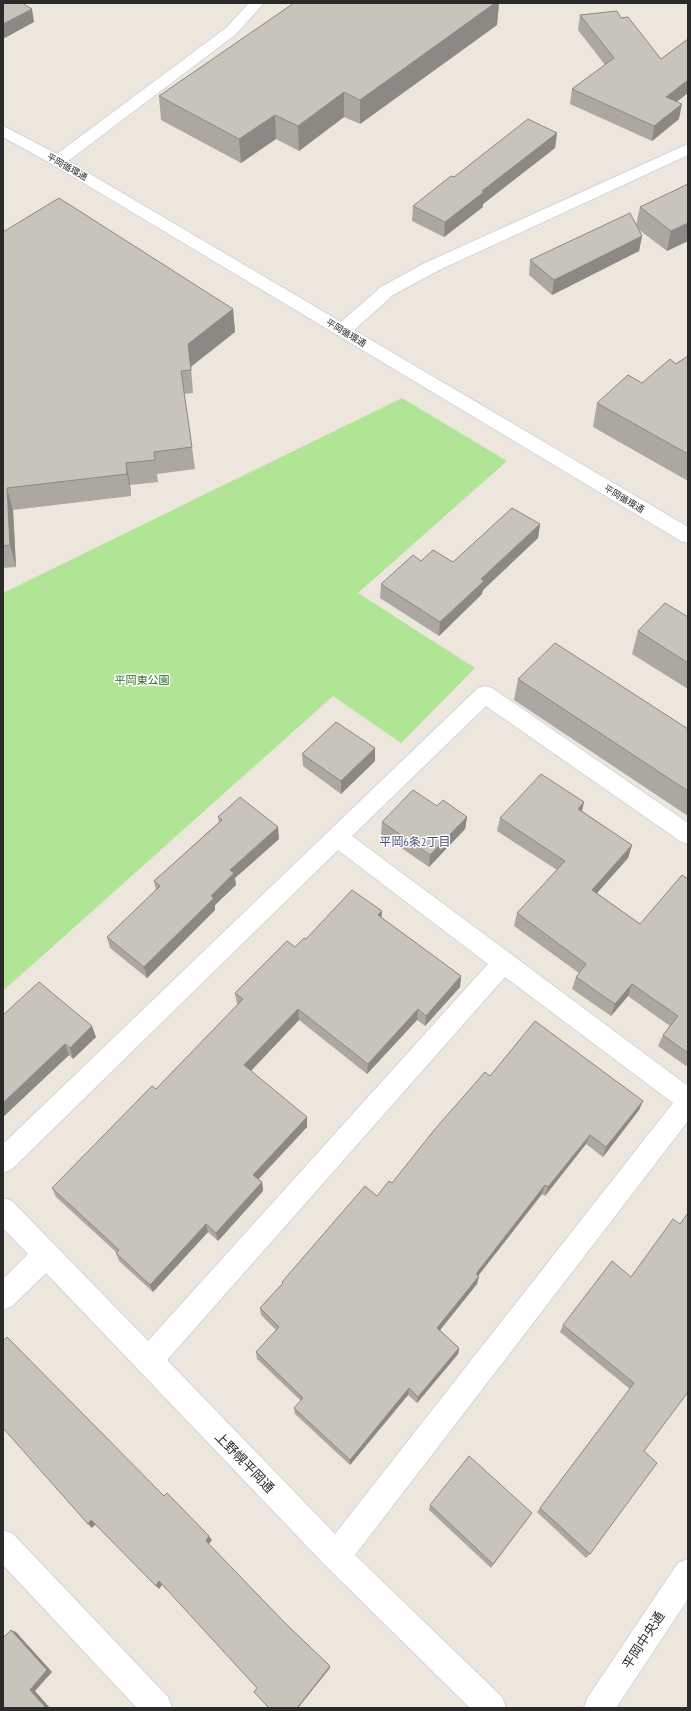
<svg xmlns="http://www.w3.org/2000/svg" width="691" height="1711" font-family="'PT Sans Narrow','Noto Sans JP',sans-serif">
  <rect width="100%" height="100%" fill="#ede6dc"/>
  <!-- green -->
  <path fill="#b0e596" d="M 402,398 L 507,461 L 358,593 L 475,668 L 401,743 L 333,696 L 3,991 L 3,593 Z"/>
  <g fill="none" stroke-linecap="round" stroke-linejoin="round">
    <defs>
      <g id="minor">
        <path d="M 249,3 L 264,3 L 236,34 L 68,161 L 341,322 L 381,287 L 425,263 L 688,144 L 688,155 L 437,271 L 393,295 L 354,330 L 688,527 L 688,543 L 681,541 L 52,164 L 3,137 L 3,126 L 57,154 L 226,28 Z"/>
        <path d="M 485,686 L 492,688 L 688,823 L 688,844 L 680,841 L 486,706 L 352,836 L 688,1086 L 688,1121 L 355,1555 L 502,1697 L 506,1708 L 470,1708 L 326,1566 L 46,1273 L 12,1306 L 3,1310 L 3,1279 L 28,1254 L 3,1228 L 3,1198 L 12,1201 L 148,1341 L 488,964 L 338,850 L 12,1169 L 3,1173 L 3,1144 L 478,688 ZM 505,977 L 673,1103 L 335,1534 L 167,1360 Z"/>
        <path d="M 3,1530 L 13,1534 L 168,1697 L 172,1708 L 137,1708 L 3,1565 Z"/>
        <path d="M 688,1559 L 688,1599 L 616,1708 L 584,1708 L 588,1697 L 678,1563 Z"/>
      </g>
    </defs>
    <!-- minor casing -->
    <use href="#minor" stroke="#d1d4e3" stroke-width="2"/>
    <!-- minor -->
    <use href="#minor" fill="#fff" fill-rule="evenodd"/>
  </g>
  <!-- wall -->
  <g fill="#aca8a1">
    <path d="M 294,3 L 499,3 L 497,25 L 360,124 L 344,117 L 299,151 L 276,139 L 241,163 L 161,120 L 159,96 Z"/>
    <path d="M 580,15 L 621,18 L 677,102 L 679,119 L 652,141 L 570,104 L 572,89 L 605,65 L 578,30 Z"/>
    <path d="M 557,133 L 555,148 L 483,204 L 483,207 L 444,237 L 412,221 L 413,206 L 454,177 Z"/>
    <path d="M 688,184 L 688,241 L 667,251 L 638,229 L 642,236 L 639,251 L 552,295 L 529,275 L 530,260 L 636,225 L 640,207 Z"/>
    <path d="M 3,232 L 233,309 L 235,332 L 191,367 L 193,393 L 184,394 L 192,447 L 195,469 L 157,474 L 158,482 L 130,485 L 131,496 L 13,510 L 16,567 L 3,568 Z"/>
    <path d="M 688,356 L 688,481 L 593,427 L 597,403 L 642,383 Z"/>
    <path d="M 540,524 L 538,538 L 483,590 L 482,594 L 439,636 L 380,598 L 381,584 L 421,561 L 453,562 Z"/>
    <path d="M 688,617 L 688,689 L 632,654 L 638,631 Z"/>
    <path d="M 518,679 L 688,729 L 688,816 L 514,700 Z"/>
    <path d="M 302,754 L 375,761 L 341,794 L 303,766 Z"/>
    <path d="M 437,806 L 467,817 L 465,829 L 429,867 L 381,834 L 382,822 Z"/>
    <path d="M 582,811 L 632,845 L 628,858 L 597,893 L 640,924 L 688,879 L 688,1063 L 686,1066 L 658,1046 L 663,1035 L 670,1026 L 628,996 L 611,1016 L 572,989 L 576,977 L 579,973 L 514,926 L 517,913 L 557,870 L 497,831 L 500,818 Z"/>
    <path d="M 218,817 L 279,839 L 235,878 L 236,885 L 215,905 L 215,910 L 147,978 L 110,948 L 107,937 L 156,890 L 154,881 L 219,822 Z"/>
    <path d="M 382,911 L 381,917 L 461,976 L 460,987 L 425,1026 L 417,1020 L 367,1074 L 299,1020 L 251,1071 L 307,1127 L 258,1179 L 262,1182 L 263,1191 L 218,1241 L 208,1232 L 153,1292 L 119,1261 L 116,1253 L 116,1252 L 56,1197 L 52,1188 L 156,1089 L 238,1005 L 237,1004 L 235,993 L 306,939 Z"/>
    <path d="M 3,1015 L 96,1037 L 73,1059 L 69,1055 L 3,1117 Z"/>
    <path d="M 490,1076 L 643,1101 L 639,1110 L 603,1157 L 586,1144 L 545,1196 L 542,1194 L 478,1276 L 479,1276 L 477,1284 L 440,1330 L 459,1348 L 458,1354 L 417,1403 L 408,1395 L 350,1465 L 295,1414 L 294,1408 L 301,1401 L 257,1359 L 256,1352 L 276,1330 L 261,1315 L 260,1308 L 282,1284 L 282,1282 L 392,1183 Z"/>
    <path d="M 631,1277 L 644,1451 L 590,1554 L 586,1558 L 537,1512 L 630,1389 L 560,1332 L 563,1325 Z"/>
    <path d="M 430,1505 L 532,1513 L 491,1568 L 429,1510 Z"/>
  </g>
  <!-- shaded-wall -->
  <g fill="#8c8883">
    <path d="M 495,3 L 499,3 L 497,25 L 360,124 L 360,100 Z"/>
    <path d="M 32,9 L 34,22 L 3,39 L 3,24 Z"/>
    <path d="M 688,80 L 688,93 L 664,112 L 666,97 Z"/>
    <path d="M 344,92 L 344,117 L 299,151 L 298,126 Z"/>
    <path d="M 682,104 L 679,119 L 652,141 L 654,126 Z"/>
    <path d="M 275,115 L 276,139 L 241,163 L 239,139 Z"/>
    <path d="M 557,133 L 555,148 L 483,204 L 483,207 L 444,237 L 445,222 L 482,191 Z"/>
    <path d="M 688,223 L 688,241 L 667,251 L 671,231 Z"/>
    <path d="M 642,236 L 639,251 L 552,295 L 554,280 Z"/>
    <path d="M 233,309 L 235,332 L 190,367 L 188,344 Z"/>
    <path d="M 126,463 L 130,485 L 131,496 L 127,474 Z"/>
    <path d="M 7,488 L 13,510 L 16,567 L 10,545 Z"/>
    <path d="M 540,524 L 538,538 L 483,590 L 482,594 L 439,636 L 440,622 L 481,579 Z"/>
    <path d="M 375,748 L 375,761 L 341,794 L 341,781 Z"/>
    <path d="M 584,802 L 581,816 L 578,809 Z"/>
    <path d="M 467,817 L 465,829 L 429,867 L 430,855 Z"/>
    <path d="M 278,827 L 279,839 L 235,878 L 236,885 L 215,905 L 215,910 L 147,978 L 144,967 L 211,896 L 230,870 Z"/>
    <path d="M 632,845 L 628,858 L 588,903 L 592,890 Z"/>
    <path d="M 382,911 L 381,923 L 378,915 Z"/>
    <path d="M 461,976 L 460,987 L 425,1026 L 426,1016 Z"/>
    <path d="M 632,984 L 628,996 L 611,1016 L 615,1004 Z"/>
    <path d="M 298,1009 L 299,1020 L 246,1076 L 244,1065 Z"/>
    <path d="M 418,1009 L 417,1020 L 367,1074 L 368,1064 Z"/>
    <path d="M 92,1026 L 96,1037 L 73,1059 L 70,1048 Z"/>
    <path d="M 65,1044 L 69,1055 L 3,1117 L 3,1103 Z"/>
    <path d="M 643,1101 L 639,1110 L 603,1157 L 606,1147 Z"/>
    <path d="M 307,1117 L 307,1127 L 254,1184 L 253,1175 Z"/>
    <path d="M 590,1135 L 586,1144 L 545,1196 L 548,1187 Z"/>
    <path d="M 262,1182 L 263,1191 L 218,1241 L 216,1233 Z"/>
    <path d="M 545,1185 L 542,1194 L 474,1281 L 476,1274 Z"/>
    <path d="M 206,1224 L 208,1232 L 153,1292 L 150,1285 Z"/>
    <path d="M 479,1276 L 477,1284 L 436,1335 L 437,1328 Z"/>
    <path d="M 459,1348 L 458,1354 L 417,1403 L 418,1397 Z"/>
    <path d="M 409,1388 L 408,1395 L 350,1465 L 350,1460 Z"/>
    <path d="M 91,1520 L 96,1524 L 92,1528 L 88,1524 Z"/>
    <path d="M 209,1536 L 212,1540 L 208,1545 L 206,1541 Z"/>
    <path d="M 159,1581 L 162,1585 L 159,1589 L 156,1586 Z"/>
    <path d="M 11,1630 L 16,1632 L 52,1672 L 35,1691 L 50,1708 L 46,1708 L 30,1690 Z"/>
    <path d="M 330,1666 L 330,1668 L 298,1708 L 297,1708 Z"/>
  </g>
  <!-- building -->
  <g fill="#c8c3bb" stroke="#8c8883">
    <path d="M 3,3 L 22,3 L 32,9 L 3,24 Z"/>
    <path d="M 294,3 L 495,3 L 360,100 L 344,92 L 298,126 L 275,115 L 239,139 L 159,96 Z"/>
    <path d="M 617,11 L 621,18 L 628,17 L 661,59 L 688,39 L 688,80 L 666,97 L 682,104 L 654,126 L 572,89 L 614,58 L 580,15 Z"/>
    <path d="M 528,119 L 557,133 L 482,191 L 484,192 L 445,222 L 413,206 L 451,176 L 454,177 Z"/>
    <path d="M 688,184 L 688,223 L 671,231 L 640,207 Z"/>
    <path d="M 59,198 L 233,309 L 188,344 L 191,370 L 181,371 L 192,447 L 154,452 L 155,460 L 126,463 L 127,474 L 7,488 L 10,545 L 3,546 L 3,232 Z"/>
    <path d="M 630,213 L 642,236 L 554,280 L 530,260 Z"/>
    <path d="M 688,356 L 688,454 L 597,403 L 628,375 L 642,383 L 670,359 L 676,364 Z"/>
    <path d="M 512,508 L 540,524 L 481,579 L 484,581 L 440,622 L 381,584 L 413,555 L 421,561 L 433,550 L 453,562 Z"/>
    <path d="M 665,603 L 688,617 L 688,663 L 638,631 Z"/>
    <path d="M 555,643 L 688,729 L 688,791 L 518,679 Z"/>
    <path d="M 336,722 L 375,748 L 341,781 L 302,754 Z"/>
    <path d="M 541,774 L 584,802 L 578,809 L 632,845 L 592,890 L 640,924 L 682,875 L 688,879 L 688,1053 L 663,1035 L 678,1016 L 632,984 L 615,1004 L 576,977 L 586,964 L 517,913 L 565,861 L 500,818 Z"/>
    <path d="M 413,790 L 437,806 L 443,800 L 467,817 L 430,855 L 382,822 Z"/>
    <path d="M 240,797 L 278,827 L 230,870 L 234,873 L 211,896 L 214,898 L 144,967 L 107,937 L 160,886 L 154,881 L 222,820 L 218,817 Z"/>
    <path d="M 352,890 L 382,911 L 378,915 L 461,976 L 426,1016 L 418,1009 L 368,1064 L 298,1009 L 244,1065 L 307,1117 L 253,1175 L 262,1182 L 216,1233 L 206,1224 L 150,1285 L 116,1253 L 119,1250 L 52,1188 L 152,1086 L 156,1089 L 243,999 L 235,993 L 287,941 L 295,947 L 304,938 L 306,939 Z"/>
    <path d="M 39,982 L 92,1026 L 70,1048 L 65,1044 L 3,1103 L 3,1015 Z"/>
    <path d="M 535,1021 L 643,1101 L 606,1147 L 590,1135 L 548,1187 L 545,1185 L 476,1274 L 479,1276 L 437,1328 L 459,1348 L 418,1397 L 409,1388 L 350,1460 L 294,1408 L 303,1398 L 256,1352 L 279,1327 L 260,1308 L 283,1283 L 282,1282 L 365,1186 L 377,1196 L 389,1181 L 392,1183 L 435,1129 L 485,1072 L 490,1076 Z"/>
    <path d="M 688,1213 L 688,1392 L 644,1451 L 657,1463 L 590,1554 L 540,1508 L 634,1383 L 563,1325 L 612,1261 L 631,1277 L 673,1219 L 680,1224 Z"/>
    <path d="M 7,1337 L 164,1496 L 167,1493 L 209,1536 L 206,1541 L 285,1623 L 330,1666 L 297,1708 L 269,1708 L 254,1692 L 257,1688 L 159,1581 L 156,1586 L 91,1520 L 88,1524 L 3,1428 L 3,1341 Z"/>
    <path d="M 469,1456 L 532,1513 L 493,1564 L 430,1505 Z"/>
    <path d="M 11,1630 L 47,1670 L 30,1690 L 46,1708 L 3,1708 L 3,1638 Z"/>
  </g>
  <g text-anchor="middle" stroke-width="3" stroke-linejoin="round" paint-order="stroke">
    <!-- far-street labels -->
    <g font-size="9" fill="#2a2a2a" stroke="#fff">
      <text transform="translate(67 167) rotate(30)" y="3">平岡循環通</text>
      <text transform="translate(346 333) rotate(31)" y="3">平岡循環通</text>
      <text transform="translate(624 499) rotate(31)" y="3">平岡循環通</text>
    </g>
    <!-- park labels -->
    <g font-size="11" fill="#286a18" stroke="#fff">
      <text x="142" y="684">平岡東公園</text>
    </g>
    <!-- neighbourhood labels -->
    <g font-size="12" fill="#49517c" stroke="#fff">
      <text x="415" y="846">平岡6条2丁目</text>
    </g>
    <!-- near-street labels -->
    <g font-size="13" fill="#2a2a2a" stroke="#fff">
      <text transform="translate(245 1462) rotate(46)" y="5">上野幌平岡通</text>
      <text transform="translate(643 1640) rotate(-57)" y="5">平岡中央通</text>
    </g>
  </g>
  <!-- border -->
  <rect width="691" height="1711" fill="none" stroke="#2a2a2a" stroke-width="8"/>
</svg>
